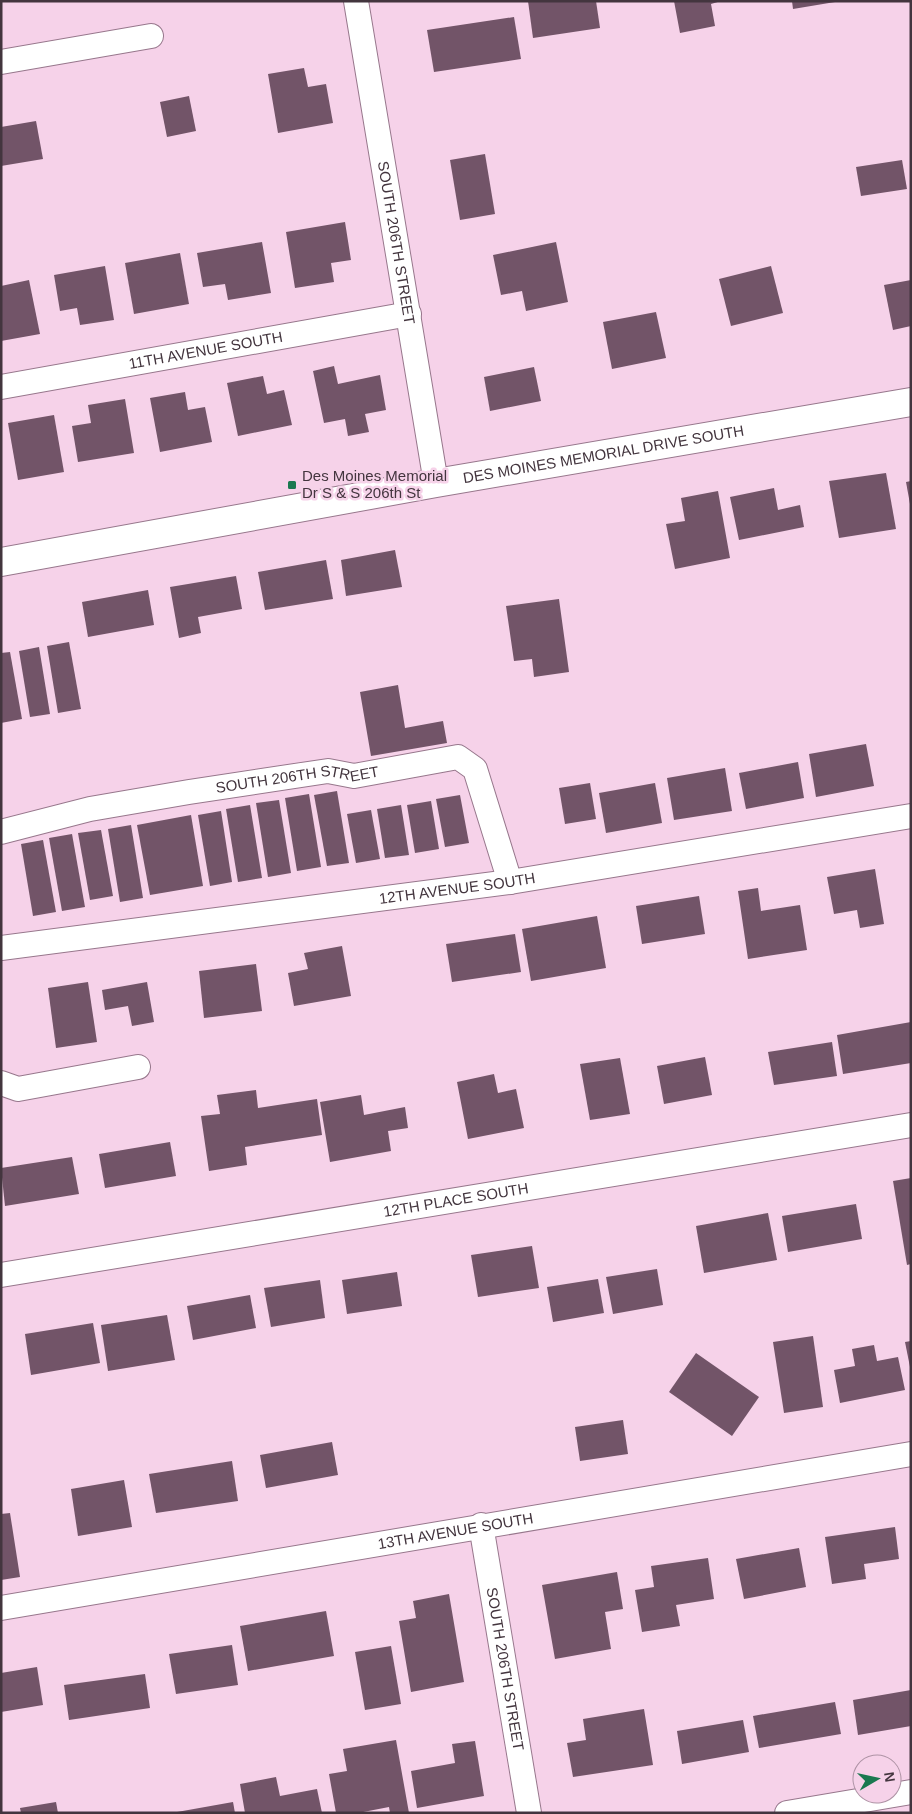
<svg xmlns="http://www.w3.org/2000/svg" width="912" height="1814" font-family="Arial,sans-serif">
  <rect width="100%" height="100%" fill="#f6d2e9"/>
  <!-- building -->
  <g fill="#725468">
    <path d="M 528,1 L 596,1 L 600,28 L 533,38 Z"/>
    <path d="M 674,1 L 721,1 L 711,4 L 715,26 L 680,33 Z"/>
    <path d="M 792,1 L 835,1 L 835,2 L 793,9 Z"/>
    <path d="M 514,17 L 521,59 L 434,72 L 427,30 Z"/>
    <path d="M 304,68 L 308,87 L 326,84 L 333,123 L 278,133 L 268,74 Z"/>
    <path d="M 189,96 L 196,131 L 167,137 L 160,102 Z"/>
    <path d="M 36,121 L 43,159 L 1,166 L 1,127 Z"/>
    <path d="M 485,154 L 495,214 L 460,220 L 450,160 Z"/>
    <path d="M 902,160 L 907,189 L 861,196 L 856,167 Z"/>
    <path d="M 345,222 L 351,260 L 331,263 L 334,282 L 295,288 L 286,232 Z"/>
    <path d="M 262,242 L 271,293 L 228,300 L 225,284 L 203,287 L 197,253 Z"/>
    <path d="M 556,242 L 568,302 L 526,311 L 522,291 L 501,295 L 493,255 Z"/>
    <path d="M 180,253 L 189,304 L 134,314 L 125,263 Z"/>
    <path d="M 105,266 L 114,320 L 80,325 L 77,308 L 60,311 L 54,275 Z"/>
    <path d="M 771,266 L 783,313 L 731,326 L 719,279 Z"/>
    <path d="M 29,280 L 40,334 L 1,341 L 1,286 Z"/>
    <path d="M 911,280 L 911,326 L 893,330 L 884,285 Z"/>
    <path d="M 656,312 L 666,358 L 612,369 L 603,322 Z"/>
    <path d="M 334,366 L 338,384 L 380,375 L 386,410 L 365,414 L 369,432 L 348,436 L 345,419 L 324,423 L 313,371 Z"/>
    <path d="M 534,367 L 541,401 L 490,411 L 484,377 Z"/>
    <path d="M 263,376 L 267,394 L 284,390 L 292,425 L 238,436 L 227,383 Z"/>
    <path d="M 185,392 L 188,410 L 205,407 L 212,442 L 160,452 L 150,398 Z"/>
    <path d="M 125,399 L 134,453 L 78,462 L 72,426 L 91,423 L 88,405 Z"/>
    <path d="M 54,415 L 64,472 L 18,480 L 8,423 Z"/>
    <path d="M 886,473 L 896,529 L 839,538 L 829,481 Z"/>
    <path d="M 911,481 L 911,504 L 910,504 L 906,482 Z"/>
    <path d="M 774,488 L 778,510 L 800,505 L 804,527 L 739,540 L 730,497 Z"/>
    <path d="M 718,491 L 730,558 L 675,569 L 666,524 L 685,521 L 681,498 Z"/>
    <path d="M 395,550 L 402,587 L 346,596 L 341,560 Z"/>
    <path d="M 326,560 L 333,599 L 265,610 L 258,572 Z"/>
    <path d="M 236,576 L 242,609 L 198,617 L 201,633 L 179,638 L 170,587 Z"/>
    <path d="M 148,590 L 154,625 L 88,637 L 82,602 Z"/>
    <path d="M 559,599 L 569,672 L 534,677 L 532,659 L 514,661 L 506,606 Z"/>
    <path d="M 69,642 L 81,709 L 58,713 L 47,646 Z"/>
    <path d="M 39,647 L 50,714 L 30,717 L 19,651 Z"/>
    <path d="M 10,652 L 22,719 L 1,723 L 1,653 Z"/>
    <path d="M 398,685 L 405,728 L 443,721 L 447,743 L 371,756 L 360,692 Z"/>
    <path d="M 866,744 L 874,786 L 816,797 L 809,754 Z"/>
    <path d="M 798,762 L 804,798 L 746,809 L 739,773 Z"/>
    <path d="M 725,768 L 732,811 L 674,820 L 667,778 Z"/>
    <path d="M 590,783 L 596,819 L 565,824 L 559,788 Z"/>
    <path d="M 655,783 L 662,823 L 606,833 L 599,793 Z"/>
    <path d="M 337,791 L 349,863 L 327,866 L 314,795 Z"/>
    <path d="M 309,794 L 321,867 L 297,871 L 285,798 Z"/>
    <path d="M 460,795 L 469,843 L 445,847 L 436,799 Z"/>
    <path d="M 279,800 L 291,873 L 268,877 L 256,803 Z"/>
    <path d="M 431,801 L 439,849 L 415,853 L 407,805 Z"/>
    <path d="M 250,805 L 262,878 L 238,882 L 226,809 Z"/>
    <path d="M 401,805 L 409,855 L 385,858 L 377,809 Z"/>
    <path d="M 371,810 L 380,859 L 356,863 L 347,814 Z"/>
    <path d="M 221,811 L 232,882 L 210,886 L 198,815 Z"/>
    <path d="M 191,815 L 203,886 L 150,895 L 137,825 Z"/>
    <path d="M 131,825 L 143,898 L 120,902 L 108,829 Z"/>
    <path d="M 101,830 L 113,896 L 90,900 L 78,833 Z"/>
    <path d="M 72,834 L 85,907 L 62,911 L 49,838 Z"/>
    <path d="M 43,840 L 56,912 L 33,916 L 21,844 Z"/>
    <path d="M 875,869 L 884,924 L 860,928 L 857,910 L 834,914 L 827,877 Z"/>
    <path d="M 758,888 L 761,911 L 800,905 L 807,950 L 748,959 L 738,891 Z"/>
    <path d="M 699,896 L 705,934 L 642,944 L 636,906 Z"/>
    <path d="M 597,916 L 606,968 L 531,981 L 522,929 Z"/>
    <path d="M 515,934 L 521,972 L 452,982 L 446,944 Z"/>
    <path d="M 342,946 L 351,996 L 294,1006 L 288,973 L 308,969 L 304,953 Z"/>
    <path d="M 256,964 L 262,1011 L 204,1018 L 199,971 Z"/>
    <path d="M 88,982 L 97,1042 L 56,1048 L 48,988 Z"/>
    <path d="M 147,982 L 154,1022 L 132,1026 L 128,1006 L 105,1010 L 102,990 Z"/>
    <path d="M 911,1022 L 911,1063 L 843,1074 L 837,1035 Z"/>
    <path d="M 832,1042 L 837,1076 L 774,1085 L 768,1052 Z"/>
    <path d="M 705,1057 L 712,1095 L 664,1104 L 657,1066 Z"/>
    <path d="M 620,1058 L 630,1114 L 590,1120 L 580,1064 Z"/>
    <path d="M 494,1074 L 498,1093 L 516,1089 L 524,1128 L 468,1139 L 457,1082 Z"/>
    <path d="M 256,1090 L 258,1108 L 317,1099 L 322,1135 L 245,1147 L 247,1165 L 209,1171 L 201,1116 L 220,1114 L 217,1095 Z"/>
    <path d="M 361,1095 L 364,1115 L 405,1107 L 408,1128 L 388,1131 L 391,1151 L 330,1162 L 320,1102 Z"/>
    <path d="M 170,1142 L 176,1176 L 105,1188 L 99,1154 Z"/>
    <path d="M 72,1157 L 79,1194 L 5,1206 L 1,1168 Z"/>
    <path d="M 911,1178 L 911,1264 L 907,1265 L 893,1181 Z"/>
    <path d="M 856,1204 L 862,1239 L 788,1252 L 782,1216 Z"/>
    <path d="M 768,1213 L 777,1260 L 704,1273 L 696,1226 Z"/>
    <path d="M 532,1246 L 539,1288 L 478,1297 L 471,1255 Z"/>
    <path d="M 657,1269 L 663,1305 L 613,1314 L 606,1277 Z"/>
    <path d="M 397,1272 L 402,1306 L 347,1314 L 342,1280 Z"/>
    <path d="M 598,1279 L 604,1313 L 553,1322 L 547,1287 Z"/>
    <path d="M 320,1280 L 325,1318 L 271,1327 L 264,1288 Z"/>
    <path d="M 250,1295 L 256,1328 L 193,1340 L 187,1306 Z"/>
    <path d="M 167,1315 L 175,1360 L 108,1371 L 101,1325 Z"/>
    <path d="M 93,1323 L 100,1363 L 31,1375 L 25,1334 Z"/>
    <path d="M 813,1336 L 823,1407 L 784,1413 L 773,1342 Z"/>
    <path d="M 911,1341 L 911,1367 L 910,1367 L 905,1342 Z"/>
    <path d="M 874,1345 L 877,1361 L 898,1357 L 905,1390 L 840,1403 L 834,1370 L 855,1366 L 852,1349 Z"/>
    <path d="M 696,1353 L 759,1397 L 732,1436 L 669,1392 Z"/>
    <path d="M 623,1420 L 628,1454 L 580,1461 L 575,1427 Z"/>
    <path d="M 332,1442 L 338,1475 L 266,1488 L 260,1455 Z"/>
    <path d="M 232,1461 L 238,1501 L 156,1513 L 149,1474 Z"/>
    <path d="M 124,1480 L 132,1527 L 78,1536 L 71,1489 Z"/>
    <path d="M 10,1513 L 20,1577 L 1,1580 L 1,1514 Z"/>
    <path d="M 895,1527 L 899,1559 L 864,1564 L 866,1579 L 832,1584 L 825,1537 Z"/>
    <path d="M 799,1548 L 806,1587 L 744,1599 L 736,1559 Z"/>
    <path d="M 708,1558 L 714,1599 L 676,1605 L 680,1626 L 642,1632 L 635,1590 L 654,1587 L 651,1566 Z"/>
    <path d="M 617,1572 L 623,1609 L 605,1612 L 611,1649 L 555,1659 L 542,1585 Z"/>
    <path d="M 449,1594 L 464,1682 L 411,1692 L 399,1621 L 416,1618 L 413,1601 Z"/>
    <path d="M 326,1611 L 334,1656 L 248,1671 L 240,1626 Z"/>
    <path d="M 232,1645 L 238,1685 L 176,1694 L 169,1654 Z"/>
    <path d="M 391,1646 L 401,1704 L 365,1710 L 355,1652 Z"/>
    <path d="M 37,1667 L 43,1705 L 1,1712 L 1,1673 Z"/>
    <path d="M 145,1674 L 150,1708 L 69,1720 L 64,1685 Z"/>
    <path d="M 911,1690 L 911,1726 L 858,1735 L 853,1700 Z"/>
    <path d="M 835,1702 L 841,1734 L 759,1748 L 753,1716 Z"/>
    <path d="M 644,1709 L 653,1765 L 573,1777 L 567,1743 L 586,1740 L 583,1719 Z"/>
    <path d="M 743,1720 L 749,1752 L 682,1764 L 677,1731 Z"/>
    <path d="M 396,1740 L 409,1813 L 390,1813 L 389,1807 L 358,1813 L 336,1813 L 329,1774 L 347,1771 L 343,1749 Z"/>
    <path d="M 475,1741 L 484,1796 L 417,1808 L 411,1771 L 455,1763 L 452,1744 Z"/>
    <path d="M 276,1777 L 280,1796 L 317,1789 L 322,1813 L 245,1813 L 240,1784 Z"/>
    <path d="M 56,1802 L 58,1813 L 21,1813 L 20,1808 Z"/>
    <path d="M 233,1802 L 235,1813 L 177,1813 L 177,1812 Z"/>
  </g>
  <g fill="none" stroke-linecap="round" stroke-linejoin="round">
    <defs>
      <g id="street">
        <path id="s1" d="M 356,1 L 436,483"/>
        <path d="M 1,62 L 151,36"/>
        <path id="s2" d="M 1,387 L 409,314"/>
        <path id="s3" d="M 1,832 L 90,809 L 189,792 L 328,771 L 354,776 L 458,757 L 475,769 L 510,882"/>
        <path id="s4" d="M 1,948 L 510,882 L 911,816"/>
        <path d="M 1,1083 L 18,1089 L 138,1067"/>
        <path id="s5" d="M 1,1275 L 911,1125"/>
        <path id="s6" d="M 481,1525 L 529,1813"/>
        <path id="s7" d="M 1,1608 L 911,1454"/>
        <path d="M 787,1813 L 911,1792"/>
      </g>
      <g id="secondary">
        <path id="s8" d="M 1,562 L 436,483 L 911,402"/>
      </g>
    </defs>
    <!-- street casing -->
    <use href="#street" stroke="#97778c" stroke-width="26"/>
    <!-- secondary casing -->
    <use href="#secondary" stroke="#97778c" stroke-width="30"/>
    <!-- street -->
    <use href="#street" stroke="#fff" stroke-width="24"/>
    <!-- secondary -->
    <use href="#secondary" stroke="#fff" stroke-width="28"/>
  </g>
  <!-- markers -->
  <rect fill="#1a7950" stroke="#f6d2e9" stroke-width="2" x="287" y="480" width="10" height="10" rx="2.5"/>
  <g text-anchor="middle" stroke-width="5" stroke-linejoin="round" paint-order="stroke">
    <!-- street labels -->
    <g font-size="15" fill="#43353e" stroke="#f6d2e9">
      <text dy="5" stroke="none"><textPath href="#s1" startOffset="245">SOUTH 206TH STREET</textPath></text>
      <text dy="5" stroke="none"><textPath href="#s2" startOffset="208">11TH AVENUE SOUTH</textPath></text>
      <text dy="5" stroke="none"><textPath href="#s8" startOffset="612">DES MOINES MEMORIAL DRIVE SOUTH</textPath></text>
      <text dy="5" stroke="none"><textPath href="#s3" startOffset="302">SOUTH 206TH STREET</textPath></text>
      <text dy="5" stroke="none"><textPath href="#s4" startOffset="460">12TH AVENUE SOUTH</textPath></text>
      <text dy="5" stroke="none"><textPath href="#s5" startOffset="461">12TH PLACE SOUTH</textPath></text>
      <text dy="5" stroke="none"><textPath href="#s7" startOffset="461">13TH AVENUE SOUTH</textPath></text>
      <text dy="5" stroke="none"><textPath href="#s6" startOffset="146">SOUTH 206TH STREET</textPath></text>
    </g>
    <!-- poi labels -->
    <g font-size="15" fill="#43353e" stroke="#f6d2e9" text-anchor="start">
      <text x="302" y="481">Des Moines Memorial<tspan x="302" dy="17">Dr S &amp; S 206th St</tspan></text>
    </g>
  </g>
  <!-- border -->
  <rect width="912" height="1814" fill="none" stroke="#43353e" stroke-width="5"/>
  <!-- north arrow -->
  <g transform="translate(877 1779) rotate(81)"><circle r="24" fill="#f6d2e9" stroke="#ae93a5"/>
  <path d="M0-4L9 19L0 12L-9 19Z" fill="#1a7950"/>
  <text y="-8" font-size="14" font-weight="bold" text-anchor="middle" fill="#43353e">N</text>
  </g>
</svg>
